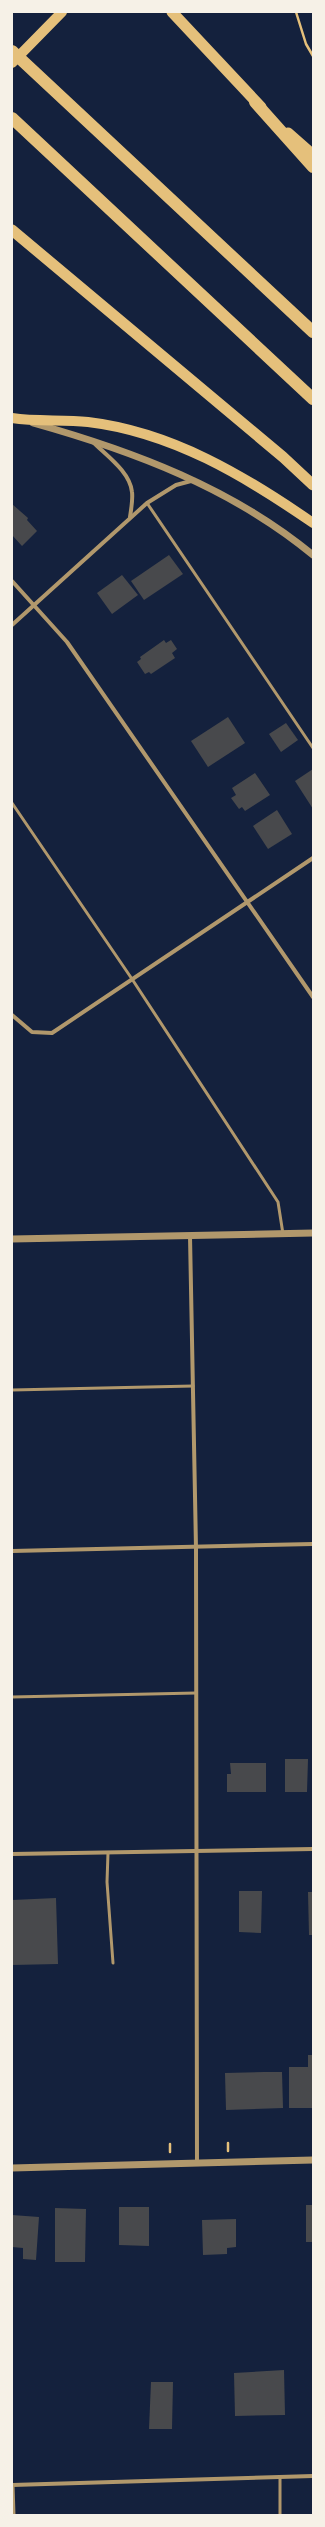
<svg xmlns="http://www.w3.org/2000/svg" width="325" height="2527" font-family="Spectral,serif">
  <rect width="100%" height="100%" fill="#14213d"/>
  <!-- building -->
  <g fill="#48494c">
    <path d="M 12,504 L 28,518 L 27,520 L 37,531 L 22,546 L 12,535 Z"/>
    <path d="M 169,555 L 183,574 L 144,600 L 131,581 Z"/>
    <path d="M 122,575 L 138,595 L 112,614 L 97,593 Z"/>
    <path d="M 164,640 L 166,643 L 171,640 L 177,649 L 172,653 L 175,658 L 151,674 L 149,672 L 145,674 L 137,662 L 141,659 L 140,657 Z"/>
    <path d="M 228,717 L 245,743 L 208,767 L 191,741 Z"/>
    <path d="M 286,723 L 298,740 L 281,752 L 269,734 Z"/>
    <path d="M 313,769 L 313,809 L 295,781 Z"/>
    <path d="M 255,773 L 270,795 L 245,811 L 242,807 L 239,809 L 231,798 L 236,795 L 232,788 Z"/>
    <path d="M 277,810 L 292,834 L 268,849 L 253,826 Z"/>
    <path d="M 285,1759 L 308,1759 L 307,1792 L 285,1792 Z"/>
    <path d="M 230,1763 L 266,1763 L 266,1792 L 227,1792 L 227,1774 L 231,1774 Z"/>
    <path d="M 239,1891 L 262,1891 L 261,1933 L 239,1932 Z"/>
    <path d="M 308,1892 L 313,1892 L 313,1935 L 309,1935 Z"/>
    <path d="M 56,1898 L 58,1964 L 12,1965 L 12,1900 Z"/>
    <path d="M 308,2055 L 313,2055 L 313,2108 L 289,2108 L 289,2067 L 308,2067 Z"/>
    <path d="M 264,2072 L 282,2072 L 283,2108 L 226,2110 L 225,2073 Z"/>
    <rect x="306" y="2205" width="7" height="37"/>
    <path d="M 119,2207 L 149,2207 L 149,2246 L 119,2245 Z"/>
    <path d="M 55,2208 L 86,2209 L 85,2262 L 55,2262 Z"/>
    <path d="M 12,2215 L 39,2217 L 36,2260 L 23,2259 L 23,2248 L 12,2247 Z"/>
    <path d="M 236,2219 L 236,2247 L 227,2248 L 227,2254 L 203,2255 L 202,2220 Z"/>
    <path d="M 284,2370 L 285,2415 L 235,2416 L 234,2373 Z"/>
    <path d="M 151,2382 L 173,2382 L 172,2429 L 149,2429 Z"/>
  </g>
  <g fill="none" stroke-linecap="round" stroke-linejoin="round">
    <!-- path -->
    <g stroke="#e5c07b" stroke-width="2.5">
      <path d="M 296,12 L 306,44 L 313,56"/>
      <path d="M 170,2144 L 170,2152"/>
      <path d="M 228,2151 L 228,2143"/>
    </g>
    <!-- service -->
    <g stroke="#b1986c" stroke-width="3">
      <path d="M 147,503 L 313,748"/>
      <path d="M 12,803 L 132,979 L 278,1202 L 283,1234"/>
      <path d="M 12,1390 L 193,1386"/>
      <path d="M 12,1697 L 196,1693"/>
      <path d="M 108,1853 L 107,1882 L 113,1963"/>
      <path d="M 280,2477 L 280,2515"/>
      <path d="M 13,2485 L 14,2515"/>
    </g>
    <!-- minor -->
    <g stroke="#b1986c" stroke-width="4">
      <path d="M 94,443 C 107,456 130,472 132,492 C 133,500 131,510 130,517"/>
      <path d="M 12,581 L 67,642 L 313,997"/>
      <path d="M 12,625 L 147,503 L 176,485 L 191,481"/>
      <path d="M 12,1015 L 32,1032 L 52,1033 L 313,858"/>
      <path d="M 190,1236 L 196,1548 L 197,2163"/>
      <path d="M 12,1551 L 313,1544"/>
      <path d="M 12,1854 L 313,1849"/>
      <path d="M 12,2485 L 313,2476"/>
    </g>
    <!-- tertiary -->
    <g stroke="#b1986c" stroke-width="7">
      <path d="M 33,423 C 133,451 232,488 313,555"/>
      <path d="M 12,1239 L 313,1233"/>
      <path d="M 12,2168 L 313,2160"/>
    </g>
    <!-- primary -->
    <g stroke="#e5c07b" stroke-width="10">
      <path d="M 12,63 L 62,12"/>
      <path d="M 12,418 C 37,422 63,419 88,422 C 172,432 245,476 313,523"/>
    </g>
    <!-- trunk -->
    <g stroke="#e5c07b" stroke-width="11">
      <path d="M 172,12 L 261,107"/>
      <path d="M 288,133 L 313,155"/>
      <path d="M 12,230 L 283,457 L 313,485"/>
    </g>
    <!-- motorway -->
    <g stroke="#e5c07b" stroke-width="12">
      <path d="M 12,51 L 313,332"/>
      <path d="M 255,102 L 313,167"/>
      <path d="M 12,118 L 313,399"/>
    </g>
  </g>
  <!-- border -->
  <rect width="325" height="2527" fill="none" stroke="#f6f1e7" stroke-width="26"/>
</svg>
